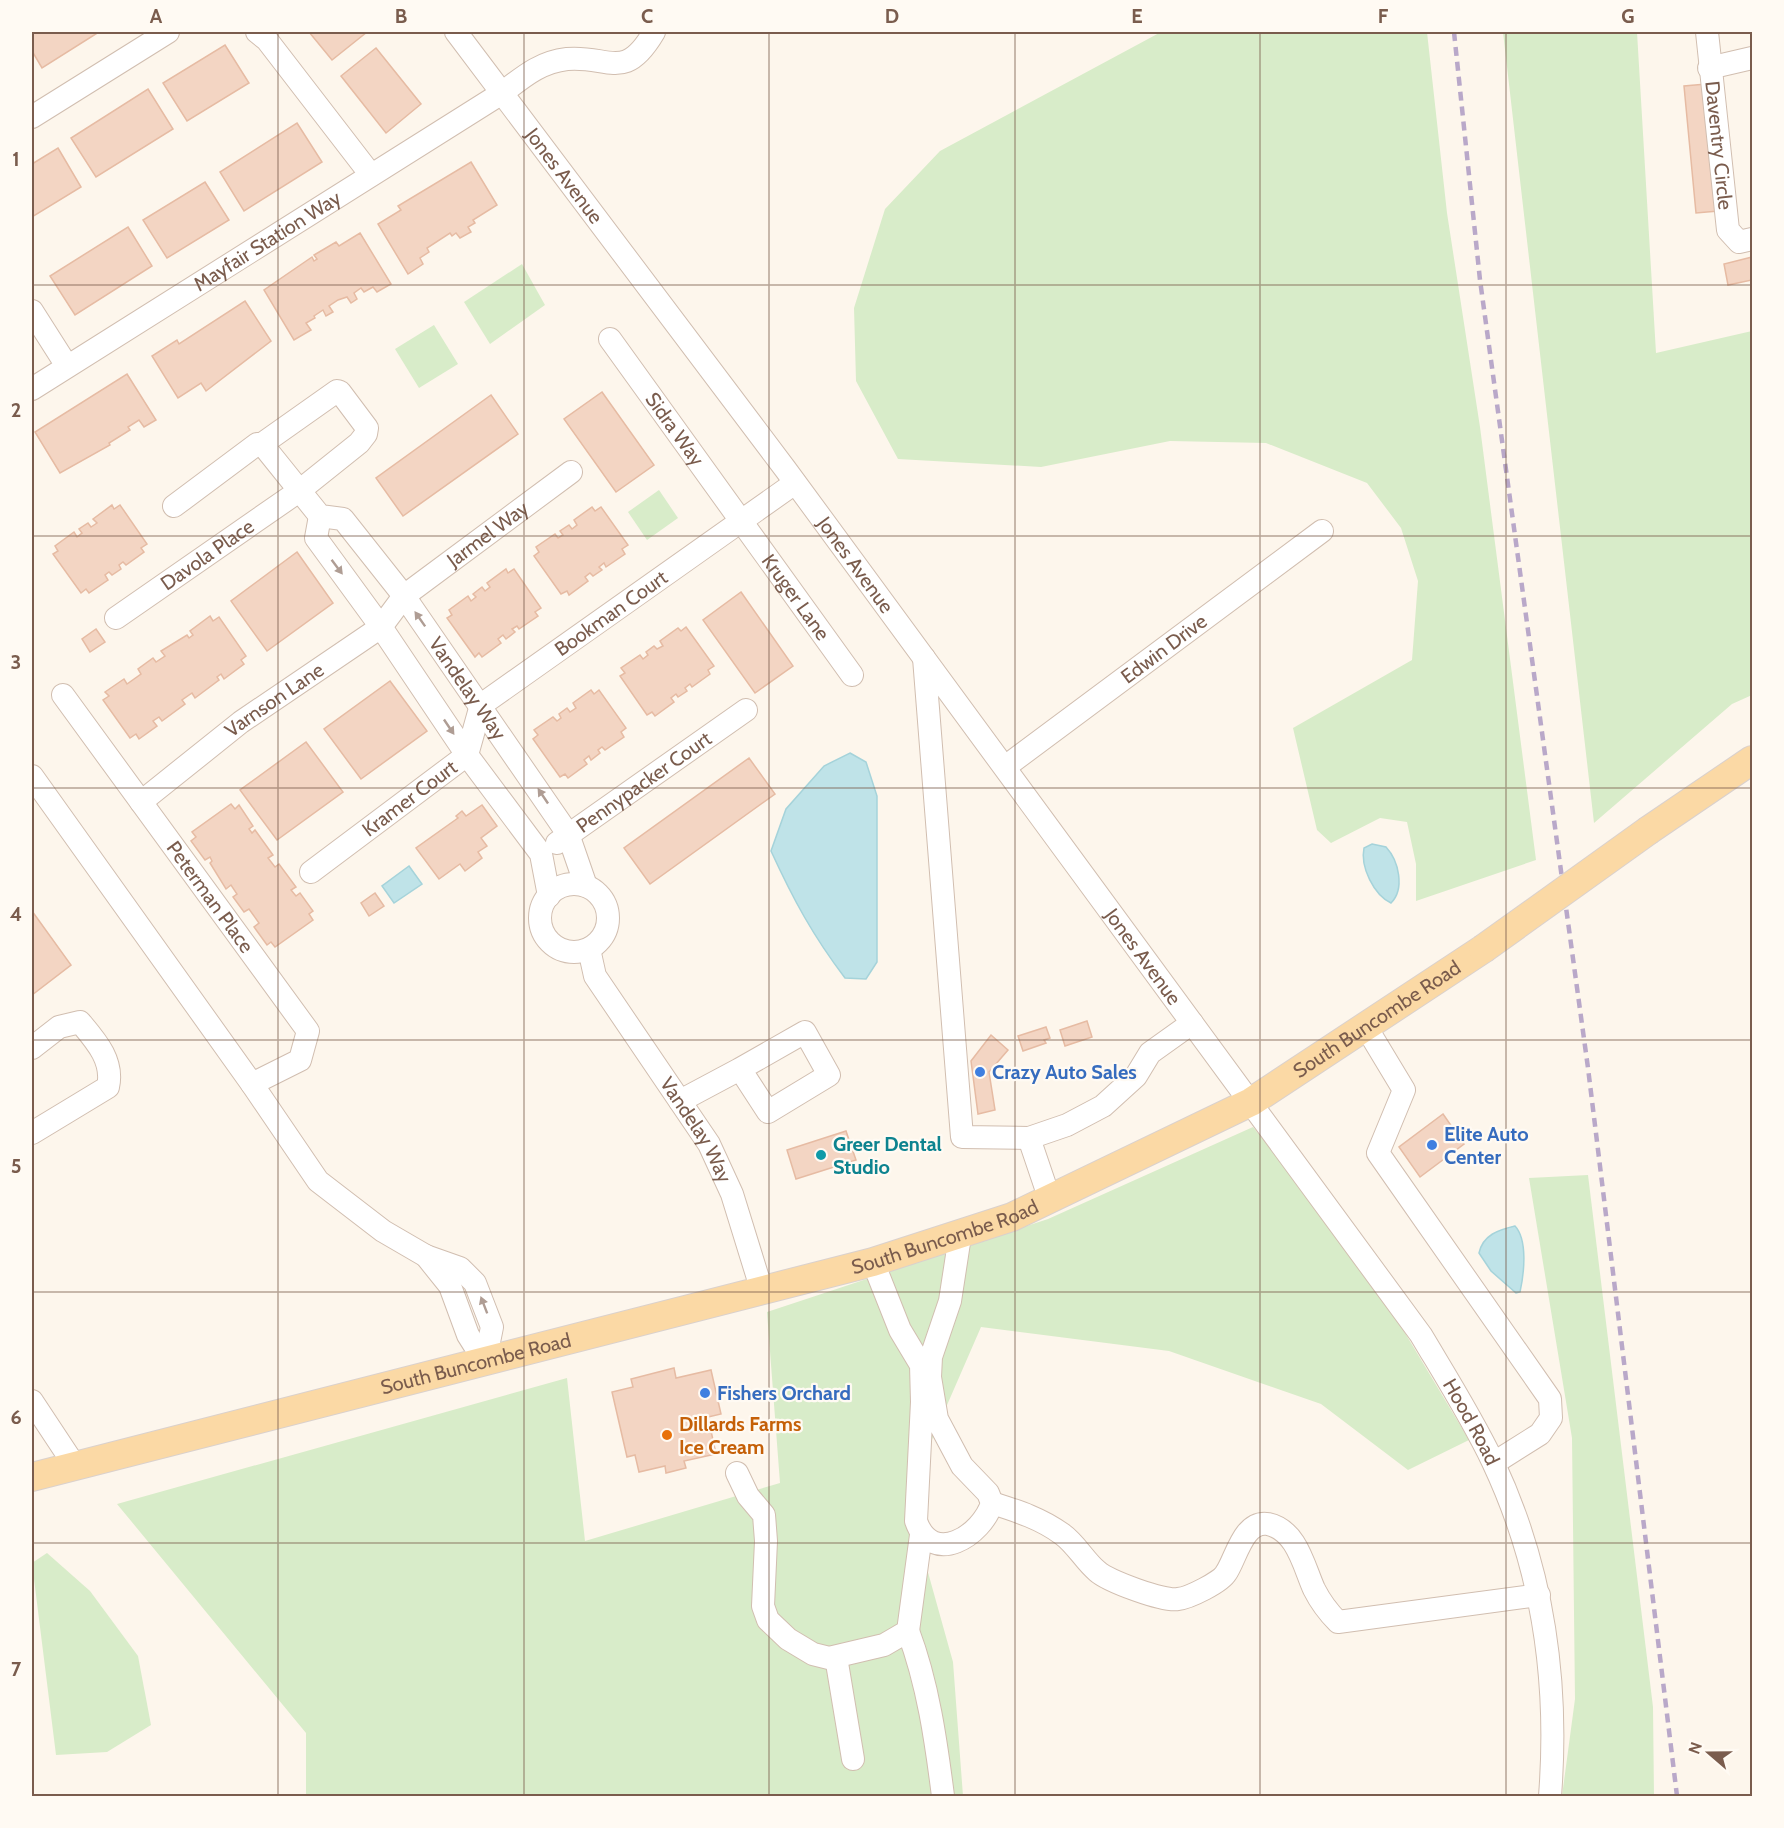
<svg xmlns="http://www.w3.org/2000/svg" width="1784" height="1828" font-family="Cabin,sans-serif">
  <rect width="100%" height="100%" fill="#fdf6ec"/>
  <!-- green -->
  <g fill="#d8ecc9">
    <path d="M 1161,32 L 1427,32 L 1447,213 L 1480,427 L 1536,860 L 1416,901 L 1416,864 L 1407,822 L 1380,818 L 1331,843 L 1317,830 L 1293,728 L 1412,660 L 1418,581 L 1401,528 L 1367,483 L 1266,443 L 1170,441 L 1041,467 L 898,459 L 856,381 L 854,308 L 885,209 L 940,151 Z"/>
    <path d="M 1503,32 L 1637,32 L 1656,353 L 1752,331 L 1752,695 L 1732,704 L 1594,823 Z"/>
    <path d="M 522,264 L 545,305 L 490,344 L 464,302 Z"/>
    <path d="M 434,325 L 458,364 L 419,388 L 395,349 Z"/>
    <path d="M 659,490 L 678,518 L 647,540 L 628,512 Z"/>
    <path d="M 1253,1127 L 1362,1261 L 1469,1440 L 1408,1470 L 1321,1404 L 1169,1351 L 981,1327 L 907,1497 L 953,1662 L 963,1796 L 306,1796 L 306,1733 L 117,1504 L 567,1378 L 585,1541 L 780,1483 L 767,1312 L 1048,1219 Z"/>
    <path d="M 1588,1175 L 1653,1707 L 1654,1796 L 1562,1796 L 1575,1699 L 1572,1438 L 1529,1178 Z"/>
    <path d="M 47,1553 L 90,1591 L 138,1656 L 151,1725 L 107,1752 L 56,1755 L 32,1563 Z"/>
  </g>
  <!-- water -->
  <g fill="#bfe3e8" stroke="#a5d3da" stroke-width="1.5">
    <path d="M 850,753 L 866,762 L 877,796 L 877,962 L 866,979 L 845,978 C 813,936 793,899 771,851 L 786,809 L 824,766 Z"/>
    <path d="M 1372,844 L 1386,847 C 1399,861 1405,889 1391,903 C 1374,895 1360,867 1364,848 Z"/>
    <path d="M 409,866 L 422,884 L 394,903 L 382,886 Z"/>
    <path d="M 1515,1226 C 1528,1240 1524,1274 1520,1292 L 1516,1293 L 1491,1271 L 1479,1253 C 1483,1235 1498,1230 1515,1226 Z"/>
  </g>
  <!-- building -->
  <g fill="#f3d5c3" stroke="#e6bba3" stroke-width="1.5">
    <path d="M 32,32 L 99,32 L 42,68 L 32,51 Z"/>
    <path d="M 309,32 L 367,32 L 332,60 Z"/>
    <path d="M 225,45 L 249,83 L 187,121 L 163,83 Z"/>
    <path d="M 376,48 L 421,104 L 386,133 L 341,76 Z"/>
    <path d="M 1706,84 L 1718,211 L 1696,213 L 1684,86 Z"/>
    <path d="M 148,89 L 173,129 L 96,177 L 71,138 Z"/>
    <path d="M 297,123 L 322,162 L 244,211 L 220,172 Z"/>
    <path d="M 58,148 L 81,187 L 32,217 L 32,164 Z"/>
    <path d="M 471,162 L 497,205 L 473,220 L 475,223 L 468,227 L 471,232 L 460,238 L 456,233 L 452,236 L 450,233 L 427,248 L 429,252 L 420,258 L 423,264 L 408,274 L 378,224 L 401,210 L 398,206 Z"/>
    <path d="M 205,182 L 229,220 L 167,258 L 143,220 Z"/>
    <path d="M 128,227 L 152,266 L 75,315 L 50,276 Z"/>
    <path d="M 360,233 L 391,284 L 377,292 L 373,287 L 364,292 L 361,288 L 354,293 L 357,299 L 351,303 L 347,297 L 338,300 L 329,306 L 333,312 L 326,316 L 323,310 L 314,316 L 315,318 L 306,323 L 311,330 L 294,340 L 264,290 L 312,257 L 314,261 L 317,259 L 314,255 L 336,242 L 339,246 Z"/>
    <path d="M 1752,257 L 1752,280 L 1728,285 L 1724,264 Z"/>
    <path d="M 245,301 L 271,341 L 206,391 L 201,383 L 178,398 L 152,356 L 177,340 L 179,344 Z"/>
    <path d="M 127,374 L 156,420 L 144,427 L 139,420 L 128,427 L 130,430 L 109,443 L 110,445 L 60,473 L 35,432 Z"/>
    <path d="M 602,392 L 654,465 L 616,492 L 564,419 Z"/>
    <path d="M 491,395 L 518,434 L 403,516 L 376,478 Z"/>
    <path d="M 112,505 L 114,509 L 120,505 L 147,544 L 141,548 L 144,552 L 126,565 L 123,562 L 119,565 L 121,569 L 112,575 L 109,572 L 105,575 L 108,580 L 89,593 L 86,589 L 81,593 L 53,554 L 58,551 L 55,546 L 74,532 L 77,537 L 82,533 L 79,529 L 88,523 L 91,527 L 97,523 L 93,519 Z"/>
    <path d="M 592,507 L 595,511 L 601,507 L 628,545 L 622,549 L 625,554 L 606,567 L 604,563 L 599,567 L 602,570 L 593,576 L 590,573 L 585,577 L 588,581 L 569,595 L 567,591 L 561,594 L 534,556 L 539,552 L 536,547 L 555,534 L 558,538 L 563,535 L 560,531 L 569,525 L 572,529 L 577,525 L 574,520 Z"/>
    <path d="M 297,552 L 333,603 L 267,651 L 231,601 Z"/>
    <path d="M 506,569 L 508,573 L 514,569 L 541,608 L 535,612 L 538,616 L 519,629 L 517,626 L 512,629 L 515,632 L 506,639 L 503,635 L 498,639 L 501,643 L 482,657 L 479,653 L 475,657 L 447,618 L 452,615 L 449,610 L 468,596 L 471,601 L 476,597 L 473,594 L 482,587 L 485,591 L 490,587 L 487,583 Z"/>
    <path d="M 741,592 L 793,666 L 755,693 L 703,620 Z"/>
    <path d="M 210,616 L 213,621 L 219,617 L 246,656 L 241,660 L 244,664 L 224,679 L 221,674 L 217,677 L 219,680 L 195,698 L 192,693 L 182,700 L 185,704 L 162,721 L 159,717 L 153,721 L 157,726 L 139,739 L 136,734 L 130,738 L 103,700 L 109,696 L 105,692 L 124,679 L 127,684 L 141,674 L 138,669 L 153,658 L 156,662 L 165,656 L 161,651 L 187,635 L 189,638 L 193,635 L 190,631 Z"/>
    <path d="M 686,627 L 714,666 L 708,670 L 710,674 L 692,687 L 690,684 L 685,688 L 687,691 L 678,697 L 676,694 L 671,698 L 674,702 L 655,716 L 652,712 L 647,715 L 620,676 L 625,673 L 621,668 L 640,655 L 643,659 L 648,655 L 646,652 L 654,646 L 657,649 L 663,646 L 660,641 L 678,628 L 681,631 Z"/>
    <path d="M 96,629 L 105,642 L 90,652 L 82,639 Z"/>
    <path d="M 390,681 L 427,731 L 361,779 L 324,729 Z"/>
    <path d="M 591,690 L 594,694 L 599,690 L 626,728 L 621,732 L 624,737 L 605,750 L 602,747 L 598,750 L 600,753 L 591,760 L 589,756 L 584,760 L 587,764 L 568,778 L 565,774 L 560,777 L 533,739 L 538,735 L 534,730 L 553,717 L 557,721 L 561,718 L 559,714 L 567,708 L 570,712 L 576,708 L 573,703 Z"/>
    <path d="M 306,742 L 343,792 L 277,840 L 240,790 Z"/>
    <path d="M 749,758 L 775,794 L 650,884 L 624,848 Z"/>
    <path d="M 231,804 L 235,809 L 239,805 L 253,826 L 249,829 L 252,833 L 255,830 L 273,855 L 268,858 L 275,867 L 279,864 L 296,887 L 291,890 L 296,896 L 300,893 L 313,911 L 309,914 L 313,920 L 275,947 L 271,942 L 267,945 L 254,927 L 259,923 L 249,909 L 244,912 L 233,897 L 237,894 L 231,885 L 226,889 L 210,863 L 212,861 L 210,857 L 205,860 L 191,841 L 196,837 L 192,832 Z"/>
    <path d="M 482,805 L 497,826 L 481,838 L 487,846 L 478,852 L 482,858 L 465,871 L 460,864 L 439,879 L 416,848 L 458,818 L 456,816 L 462,811 L 466,816 Z"/>
    <path d="M 375,893 L 384,906 L 369,916 L 361,903 Z"/>
    <path d="M 32,911 L 71,965 L 32,995 Z"/>
    <path d="M 1087,1021 L 1092,1037 L 1065,1046 L 1060,1030 Z"/>
    <path d="M 1046,1027 L 1050,1038 L 1044,1040 L 1046,1043 L 1023,1051 L 1018,1036 Z"/>
    <path d="M 991,1035 L 1008,1050 L 989,1072 L 995,1110 L 978,1114 L 971,1061 Z"/>
    <path d="M 1443,1114 L 1464,1144 L 1420,1177 L 1399,1147 Z"/>
    <path d="M 846,1131 L 856,1160 L 796,1179 L 787,1150 Z"/>
    <path d="M 674,1368 L 676,1378 L 711,1370 L 721,1414 L 708,1417 L 716,1454 L 684,1461 L 686,1468 L 666,1473 L 665,1466 L 639,1472 L 635,1455 L 627,1457 L 612,1392 L 633,1387 L 631,1379 Z"/>
  </g>
  <g fill="none" stroke-linecap="round" stroke-linejoin="round">
    <defs>
      <g id="minor">
        <path d="M 257,32 L 267,40 L 371,175"/>
        <path id="s1" d="M 456,32 L 786,470 L 1421,1335 C 1446,1377 1472,1418 1493,1462 C 1543,1568 1559,1681 1550,1796"/>
        <path id="s2" d="M 1707,32 L 1728,230 L 1739,242 L 1752,239"/>
        <path d="M 1709,68 L 1752,58"/>
        <path d="M 32,117 L 168,32"/>
        <path d="M 32,311 L 67,366"/>
        <path id="s3" d="M 610,339 L 852,675"/>
        <path id="s4" d="M 32,389 L 502,93 C 523,77 540,62 567,59 C 609,55 624,83 654,32"/>
        <path id="s5" d="M 262,444 L 320,516 L 343,519 L 404,596 L 568,834 L 586,886"/>
        <path d="M 320,516 L 316,538 L 381,627 L 467,755 L 541,854 L 549,896"/>
        <path id="s6" d="M 116,618 L 299,491 L 359,443 L 366,434 L 367,428 L 340,392 L 337,391 L 262,444 L 257,444 L 174,506"/>
        <path d="M 924,658 L 962,1137 L 1029,1138"/>
        <path id="s7" d="M 63,695 L 308,1031 L 300,1060 L 252,1084"/>
        <path id="s8" d="M 1005,767 L 1322,531"/>
        <path d="M 32,776 L 252,1084 L 318,1181 L 383,1231 L 426,1256 L 460,1268 L 475,1283 L 492,1327 L 485,1362"/>
        <path id="s9" d="M 141,802 L 241,722 L 381,627 L 404,596 L 571,472"/>
        <path id="s10" d="M 557,843 L 746,710"/>
        <path id="s11" d="M 311,872 L 467,755 L 481,705 L 795,483"/>
        <circle cx="574" cy="918" r="34"/>
        <path id="s12" d="M 589,949 L 595,976 L 709,1144 L 732,1194 L 762,1291"/>
        <path d="M 1366,1027 L 1404,1090 L 1378,1153 L 1550,1399 L 1551,1418 L 1540,1434 L 1494,1463"/>
        <path d="M 32,1048 L 59,1027 L 80,1022 C 96,1041 114,1061 108,1087 L 32,1133"/>
        <path d="M 680,1101 L 740,1069 L 768,1112 L 829,1075 L 805,1032 L 740,1069"/>
        <path d="M 1050,1200 L 1029,1138 L 1067,1125 L 1103,1106 L 1136,1076 L 1150,1053 L 1192,1023"/>
        <path d="M 426,1256 L 450,1286 L 468,1335 L 485,1362"/>
        <path d="M 873,1262 L 900,1330 L 921,1365 L 922,1402 L 916,1521 C 932,1567 982,1536 992,1503 L 988,1493 L 962,1466 L 937,1419 L 930,1377 L 931,1357 L 950,1301 L 960,1236"/>
        <path d="M 32,1401 L 75,1466"/>
        <path d="M 737,1473 L 748,1496 L 764,1515 L 766,1541 L 763,1606 L 768,1620 L 788,1639 L 813,1654 L 829,1658 L 884,1645 L 908,1631 L 921,1535"/>
        <path d="M 992,1503 C 1017,1511 1040,1518 1062,1534 C 1076,1544 1084,1560 1097,1571 C 1108,1581 1164,1602 1178,1599 C 1189,1598 1221,1582 1226,1573 C 1236,1559 1243,1520 1268,1524 C 1297,1530 1304,1567 1314,1589 C 1320,1601 1328,1612 1338,1622 L 1539,1595"/>
        <path d="M 908,1631 C 928,1684 936,1741 943,1796"/>
        <path d="M 836,1657 L 853,1759"/>
      </g>
      <g id="major">
        <path d="M 1649,830 L 1752,760"/>
        <path id="s13" d="M 32,1477 L 873,1262 L 1012,1217 L 1251,1102 L 1483,949"/>
      </g>
    </defs>
    <!-- minor casing -->
    <use href="#minor" stroke="#d1beb0" stroke-width="24"/>
    <!-- major casing -->
    <use href="#major" stroke="#dad1cd" stroke-width="30"/>
    <!-- minor -->
    <use href="#minor" stroke="#fff" stroke-width="22"/>
    <!-- major -->
    <use href="#major" stroke="#fbd9a5" stroke-width="28"/>
    <!-- rail -->
    <path stroke="#b9a8c9" stroke-width="4.5" stroke-dasharray="9 6" stroke-linecap="butt" d="M 1454,32 L 1480,280 L 1588,1068 L 1677,1796"/>
    <defs>
      <path id="major-bridge" d="M 1483,949 L 1649,830"/>
    </defs>
    <!-- major-bridge casing -->
    <use href="#major-bridge" stroke="#dad1cd" stroke-width="30" stroke-linecap="butt"/>
    <!-- major-bridge -->
    <use href="#major-bridge" stroke="#fbd9a5" stroke-width="28"/>
  </g>
  <!-- one-way arrows -->
  <defs><path id="oneway-solid" d="M-6-.8H1V-3.2L6.5 0L1 3.2V.8H-6Z" transform="scale(1.5)"/></defs>
  <g fill="#af9d94">
    <use href="#oneway-solid" transform="translate(337 567) rotate(53)"/>
    <use href="#oneway-solid" transform="translate(420 619) rotate(-125)"/>
    <use href="#oneway-solid" transform="translate(449 727) rotate(56)"/>
    <use href="#oneway-solid" transform="translate(543 796) rotate(-124)"/>
    <use href="#oneway-solid" transform="translate(484 1305) rotate(-111)"/>
  </g>
  <!-- grid -->
  <path fill="none" stroke="#7a5c4d" stroke-width="1.5" stroke-opacity="0.55" d="M 278,32 L 278,1796M 524,32 L 524,1796M 769,32 L 769,1796M 1015,32 L 1015,1796M 1260,32 L 1260,1796M 1506,32 L 1506,1796M 32,285 L 1752,285M 32,536 L 1752,536M 32,788 L 1752,788M 32,1040 L 1752,1040M 32,1292 L 1752,1292M 32,1543 L 1752,1543"/>
  <!-- markers -->
  <g fill="#3f7fe0" stroke="#fffaf3" stroke-width="2">
    <circle cx="980" cy="1072" r="6"/>
    <circle cx="1432" cy="1145" r="6"/>
    <circle cx="705" cy="1393" r="6"/>
  </g>
  <circle fill="#0f9aa8" stroke="#fffaf3" stroke-width="2" cx="821" cy="1155" r="6"/>
  <circle fill="#e8710a" stroke="#fffaf3" stroke-width="2" cx="667" cy="1435" r="6"/>
  <g text-anchor="middle" stroke-width="4.5" stroke-linejoin="round" paint-order="stroke">
    <!-- street labels -->
    <g font-size="20" fill="#7a5c4d" stroke="#fffaf3">
      <text dy="7" stroke="none"><textPath href="#s2" startOffset="114">Daventry Circle</textPath></text>
      <text dy="7" stroke="none"><textPath href="#s1" startOffset="180">Jones Avenue</textPath></text>
      <text dy="7" stroke="none"><textPath href="#s4" startOffset="278">Mayfair Station Way</textPath></text>
      <text dy="7" stroke="none"><textPath href="#s3" startOffset="111">Sidra Way</textPath></text>
      <text dy="7" stroke="none"><textPath href="#s9" startOffset="440">Jarmel Way</textPath></text>
      <text dy="7" stroke="none"><textPath href="#s6" startOffset="111">Davola Place</textPath></text>
      <text dy="7" stroke="none"><textPath href="#s1" startOffset="666">Jones Avenue</textPath></text>
      <text dy="7" stroke="none"><textPath href="#s3" startOffset="318">Kruger Lane</textPath></text>
      <text dy="7" stroke="none"><textPath href="#s11" startOffset="406">Bookman Court</textPath></text>
      <text dy="7" stroke="none"><textPath href="#s8" startOffset="198">Edwin Drive</textPath></text>
      <text dy="7" stroke="none"><textPath href="#s5" startOffset="326">Vandelay Way</textPath></text>
      <text dy="7" stroke="none"><textPath href="#s9" startOffset="168">Varnson Lane</textPath></text>
      <text dy="7" stroke="none"><textPath href="#s10" startOffset="106">Pennypacker Court</textPath></text>
      <text dy="7" stroke="none"><textPath href="#s11" startOffset="123">Kramer Court</textPath></text>
      <text dy="7" stroke="none"><textPath href="#s7" startOffset="250">Peterman Place</textPath></text>
      <text dy="7" stroke="none"><textPath href="#s1" startOffset="1152">Jones Avenue</textPath></text>
      <text dy="7" stroke="none"><textPath href="#s13" startOffset="1430">South Buncombe Road</textPath></text>
      <text dy="7" stroke="none"><textPath href="#s12" startOffset="212">Vandelay Way</textPath></text>
      <text dy="7" stroke="none"><textPath href="#s13" startOffset="944">South Buncombe Road</textPath></text>
      <text dy="7" stroke="none"><textPath href="#s13" startOffset="458">South Buncombe Road</textPath></text>
      <text dy="7" stroke="none"><textPath href="#s1" startOffset="1722">Hood Road</textPath></text>
    </g>
    <!-- shop labels -->
    <g font-size="20" font-weight="bold" fill="#366cbe" stroke="#fffaf3" text-anchor="start">
      <text x="992" y="1079">Crazy Auto Sales</text>
      <text x="1444" y="1141">Elite Auto<tspan x="1444" dy="23">Center</tspan></text>
      <text x="717" y="1400">Fishers Orchard</text>
    </g>
    <!-- culture labels -->
    <g font-size="20" font-weight="bold" fill="#0d838f" stroke="#fffaf3" text-anchor="start">
      <text x="833" y="1151">Greer Dental<tspan x="833" dy="23">Studio</tspan></text>
    </g>
    <!-- food labels -->
    <g font-size="20" font-weight="bold" fill="#c56008" stroke="#fffaf3" text-anchor="start">
      <text x="679" y="1431">Dillards Farms<tspan x="679" dy="23">Ice Cream</tspan></text>
    </g>
  </g>
  <!-- border -->
  <rect width="1784" height="1828" fill="none" stroke="#fffaf3" stroke-width="66"/>
  <!-- north arrow -->
  <g transform="translate(1709 1753) rotate(290)" stroke="#fffaf3" stroke-width="4.5" paint-order="stroke">
  <path d="M0-4.5L10 22L0 15L-10 22Z" fill="#7a5c4d"/>
  <text y="-9" font-size="16" font-weight="bold" text-anchor="middle" fill="#7a5c4d">N</text>
  </g>
  <rect x="33" y="33" width="1718" height="1762" fill="none" stroke="#7a5c4d" stroke-width="2"/>
  <g font-size="20" text-anchor="middle" font-weight="bold" fill="#7a5c4d">
    <text x="156" y="23">A</text>
    <text x="401" y="23">B</text>
    <text x="647" y="23">C</text>
    <text x="892" y="23">D</text>
    <text x="1137" y="23">E</text>
    <text x="1383" y="23">F</text>
    <text x="1628" y="23">G</text>
    <text x="16" y="166">1</text>
    <text x="16" y="417">2</text>
    <text x="16" y="669">3</text>
    <text x="16" y="921">4</text>
    <text x="16" y="1173">5</text>
    <text x="16" y="1424">6</text>
    <text x="16" y="1676">7</text>
  </g>
</svg>
